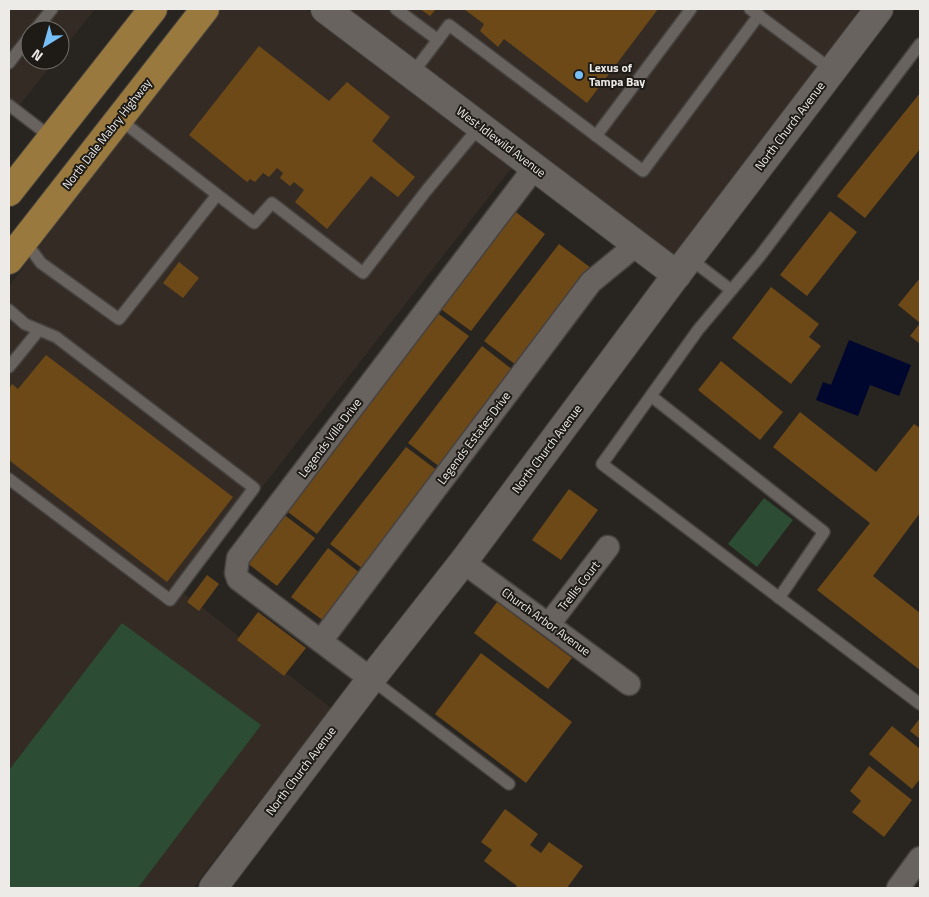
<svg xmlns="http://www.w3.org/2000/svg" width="929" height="897" font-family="'Titillium Web',sans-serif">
  <rect width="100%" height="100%" fill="#282420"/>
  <!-- built -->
  <g fill="#342c24">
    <path d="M 9,9 L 95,9 L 60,53 L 60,30 L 30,30 L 30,60 L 55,60 L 9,119 Z"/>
    <path d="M 220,9 L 306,9 L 514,165 L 181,591 L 331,708 L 193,888 L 138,888 L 260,725 L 122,624 L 9,770 L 9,286 Z"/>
    <path d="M 343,9 L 859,9 L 774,131 L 676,260 Z"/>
  </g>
  <!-- green -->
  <g fill="#2d4c34">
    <path d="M 764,498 L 793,520 L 757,567 L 728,544 Z"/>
    <path d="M 122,623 L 261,725 L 138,888 L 9,888 L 9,770 Z"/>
  </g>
  <!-- water -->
  <path fill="#00072e" d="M 849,340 L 911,365 L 899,396 L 870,385 L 858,416 L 816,400 L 823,382 L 831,385 Z"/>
  <!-- building -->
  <g fill="#6e4918">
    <path d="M 420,9 L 436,9 L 430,16 Z"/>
    <path d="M 464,9 L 658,9 L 587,103 L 504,39 L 498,47 L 480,31 L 484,24 Z"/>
    <path d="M 259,46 L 329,101 L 347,82 L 390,117 L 372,141 L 415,177 L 398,197 L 371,176 L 327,229 L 295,202 L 304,190 L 294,182 L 290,186 L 280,178 L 283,173 L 277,168 L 269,177 L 263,173 L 255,182 L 250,179 L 247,182 L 189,135 Z"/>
    <path d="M 920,93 L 920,149 L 865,218 L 837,196 Z"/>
    <path d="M 513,210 L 545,234 L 471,331 L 438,307 Z"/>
    <path d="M 830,211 L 857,232 L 807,296 L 780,275 Z"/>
    <path d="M 559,244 L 591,268 L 516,365 L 484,341 Z"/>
    <path d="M 179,262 L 199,278 L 183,298 L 163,283 Z"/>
    <path d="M 920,278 L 920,342 L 919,343 L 910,336 L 920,323 L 898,305 Z"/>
    <path d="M 771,287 L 819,324 L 809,337 L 821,346 L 791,384 L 732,338 Z"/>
    <path d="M 436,312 L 469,336 L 317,534 L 284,509 Z"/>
    <path d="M 482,346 L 513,370 L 440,467 L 408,443 Z"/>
    <path d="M 46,355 L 233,497 L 167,582 L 9,460 L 9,389 L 12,384 L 18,389 Z"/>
    <path d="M 721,361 L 783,412 L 760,440 L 698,390 Z"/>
    <path d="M 800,412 L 876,472 L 914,424 L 920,428 L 920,513 L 873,576 L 920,613 L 920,670 L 817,590 L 870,523 L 773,447 Z"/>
    <path d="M 406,447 L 438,471 L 363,569 L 330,544 Z"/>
    <path d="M 569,489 L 598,510 L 561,560 L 532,540 Z"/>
    <path d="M 283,514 L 315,538 L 277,586 L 246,562 Z"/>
    <path d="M 328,548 L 360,573 L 324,621 L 291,597 Z"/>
    <path d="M 207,575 L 219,584 L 199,611 L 187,602 Z"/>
    <path d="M 497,602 L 572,658 L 548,689 L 474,633 Z"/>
    <path d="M 258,612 L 306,648 L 284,676 L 237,640 Z"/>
    <path d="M 481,653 L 572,722 L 526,783 L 435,714 Z"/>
    <path d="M 920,718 L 920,739 L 910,731 Z"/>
    <path d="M 892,726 L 920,749 L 920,779 L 912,789 L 869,754 Z"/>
    <path d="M 869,766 L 912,800 L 884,837 L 852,812 L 861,801 L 850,791 Z"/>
    <path d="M 505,809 L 538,834 L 530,845 L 541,853 L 549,842 L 583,866 L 567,888 L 515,888 L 517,886 L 484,861 L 492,850 L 481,842 Z"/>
  </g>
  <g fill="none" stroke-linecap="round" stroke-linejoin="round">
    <defs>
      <g id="service">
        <path d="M 396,9 L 438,40"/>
        <path d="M 750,9 L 832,70"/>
        <path d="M 35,30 L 52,9"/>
        <path d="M 920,44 L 760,256 L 698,330 L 602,464 L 920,704"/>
        <path d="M 9,63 L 30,36"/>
        <path d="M 412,74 L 449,25 L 643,171 L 759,15"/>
        <path d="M 9,105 L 52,138"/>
        <path d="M 119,119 L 254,223 L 272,203 L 363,273 L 426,191 L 480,126"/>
        <path d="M 596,136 L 691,9"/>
        <path d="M 24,240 L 41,263 L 119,319 L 217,195"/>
        <path d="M 689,258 L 731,290"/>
        <path d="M 9,310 L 25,324 L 56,337 L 254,488 L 170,600 L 9,479"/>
        <path d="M 9,367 L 39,330"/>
        <path d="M 651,396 L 824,532 L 779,598"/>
        <path d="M 371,679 L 509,784"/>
      </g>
      <g id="minor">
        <path d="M 463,562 L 629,684"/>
        <path d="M 549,624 L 608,547"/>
        <path d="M 321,641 L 591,282 L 636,245"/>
        <path d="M 371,679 L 238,579 L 236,573 L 238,558 L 535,167"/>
        <path d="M 898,888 L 920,858"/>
      </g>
      <g id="tertiary">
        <path d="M 325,9 L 677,275"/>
        <path d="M 213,888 L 371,679 L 463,562 L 672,281 L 879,9"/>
      </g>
      <g id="primary">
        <path d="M 9,192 L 153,9"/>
        <path d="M 9,260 L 205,9"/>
      </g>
    </defs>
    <!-- service casing -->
    <use href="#service" stroke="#46423f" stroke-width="14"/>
    <!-- minor casing -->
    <use href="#minor" stroke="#46423f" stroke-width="25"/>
    <!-- tertiary casing -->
    <use href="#tertiary" stroke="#46423f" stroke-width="30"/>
    <!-- primary casing -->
    <use href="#primary" stroke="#46423f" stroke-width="30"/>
    <!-- service -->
    <use href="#service" stroke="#68635f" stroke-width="11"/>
    <!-- minor -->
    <use href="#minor" stroke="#68635f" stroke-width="22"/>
    <!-- tertiary -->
    <use href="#tertiary" stroke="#68635f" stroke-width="28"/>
    <!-- primary -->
    <use href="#primary" stroke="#99793d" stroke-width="28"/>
  </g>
  <!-- markers -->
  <circle fill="#77bff7" stroke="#1e1b17" stroke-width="2" cx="579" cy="75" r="5"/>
  <g text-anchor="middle" stroke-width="4" stroke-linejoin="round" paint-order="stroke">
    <!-- poi labels -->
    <g font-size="12" font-weight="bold" fill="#edebe8" stroke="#1e1b17" text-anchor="start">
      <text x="589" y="72">Lexus of<tspan x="589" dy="14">Tampa Bay</tspan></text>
    </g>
    <!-- street labels -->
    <g font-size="12" fill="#edebe8" stroke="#1e1b17">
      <text transform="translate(790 126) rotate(-53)" y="4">North Church Avenue</text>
      <text transform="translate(107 134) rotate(-52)" y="4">North Dale Mabry Highway</text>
      <text transform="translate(501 142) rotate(37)" y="4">West Idlewild Avenue</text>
      <text transform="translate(330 438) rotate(-53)" y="4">Legends Villa Drive</text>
      <text transform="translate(474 438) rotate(-53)" y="4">Legends Estates Drive</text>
      <text transform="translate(547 449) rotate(-53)" y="4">North Church Avenue</text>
      <text transform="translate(579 586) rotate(-52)" y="4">Trellis Court</text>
      <text transform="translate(546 622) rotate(36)" y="4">Church Arbor Avenue</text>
      <text transform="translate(301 771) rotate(-53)" y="4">North Church Avenue</text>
    </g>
  </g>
  <!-- border -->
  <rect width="929" height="897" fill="none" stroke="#edebe8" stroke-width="20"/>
  <!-- north arrow -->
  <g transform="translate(45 45) rotate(217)"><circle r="24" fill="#1e1b17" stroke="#716e6b"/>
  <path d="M0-4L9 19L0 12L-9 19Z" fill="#77bff7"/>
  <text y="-8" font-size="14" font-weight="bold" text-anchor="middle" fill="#edebe8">N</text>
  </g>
</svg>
